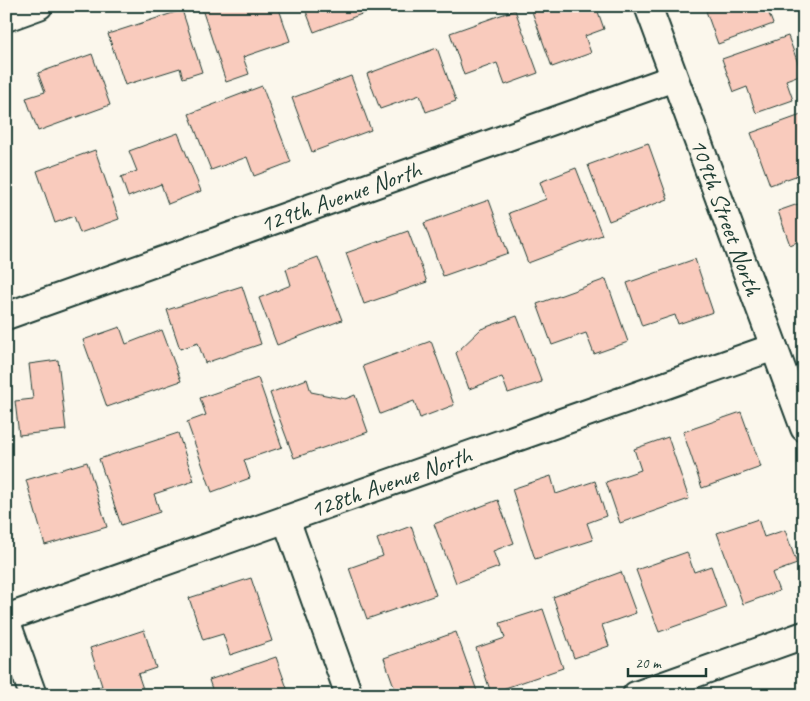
<svg xmlns="http://www.w3.org/2000/svg" width="810" height="701" font-family="Caveat,sans-serif">
  <rect width="100%" height="100%" fill="#fbf7ec"/>
  <filter id="ink" filterUnits="userSpaceOnUse"><feTurbulence type="fractalNoise" baseFrequency=".02" numOctaves="2"/><feDisplacementMap in="SourceGraphic" scale="10" xChannelSelector="R" yChannelSelector="G"/><feConvolveMatrix kernelMatrix="1 2 1 2 8 2 1 2 1" color-interpolation-filters="sRGB"/></filter>
  <g filter="url(#ink)">
    <!-- building -->
    <g fill="#f9cbbd" stroke="#1f3d34">
      <path d="M 201,6 L 278,6 L 290,41 L 243,57 L 249,74 L 226,82 Z"/>
      <path d="M 304,6 L 383,6 L 314,32 Z"/>
      <path d="M 530,6 L 596,6 L 604,29 L 585,36 L 591,53 L 552,67 Z"/>
      <path d="M 718,6 L 766,6 L 773,24 L 718,44 L 706,11 Z"/>
      <path d="M 182,10 L 202,72 L 183,78 L 180,68 L 125,85 L 108,34 Z"/>
      <path d="M 515,10 L 538,73 L 505,85 L 497,63 L 464,75 L 450,33 Z"/>
      <path d="M 788,36 L 802,74 L 786,80 L 793,100 L 756,113 L 747,87 L 734,92 L 722,59 Z"/>
      <path d="M 437,48 L 456,101 L 426,112 L 420,95 L 380,109 L 367,74 Z"/>
      <path d="M 92,54 L 110,105 L 38,131 L 26,98 L 45,92 L 38,73 Z"/>
      <path d="M 351,76 L 371,130 L 312,152 L 292,98 Z"/>
      <path d="M 262,86 L 291,162 L 254,176 L 247,157 L 211,170 L 189,114 Z"/>
      <path d="M 801,115 L 804,122 L 804,173 L 770,185 L 751,133 Z"/>
      <path d="M 178,133 L 201,191 L 168,204 L 161,184 L 128,197 L 121,177 L 137,171 L 129,151 Z"/>
      <path d="M 648,143 L 668,199 L 609,221 L 588,165 Z"/>
      <path d="M 95,150 L 119,219 L 80,233 L 74,216 L 55,223 L 37,171 Z"/>
      <path d="M 576,168 L 602,235 L 528,263 L 509,213 L 546,199 L 540,182 Z"/>
      <path d="M 489,200 L 508,253 L 443,276 L 424,223 Z"/>
      <path d="M 804,202 L 804,246 L 802,240 L 790,245 L 778,211 Z"/>
      <path d="M 408,231 L 427,282 L 364,304 L 346,253 Z"/>
      <path d="M 318,257 L 342,320 L 277,345 L 259,298 L 291,285 L 286,269 Z"/>
      <path d="M 695,259 L 713,312 L 678,324 L 675,315 L 642,326 L 627,283 Z"/>
      <path d="M 606,279 L 628,342 L 594,354 L 586,333 L 552,345 L 537,304 Z"/>
      <path d="M 242,286 L 261,344 L 205,363 L 198,343 L 180,349 L 167,310 Z"/>
      <path d="M 517,316 L 542,382 L 508,393 L 502,377 L 469,389 L 456,353 L 481,329 Z"/>
      <path d="M 120,327 L 126,344 L 162,330 L 181,381 L 107,407 L 83,340 Z"/>
      <path d="M 431,341 L 454,405 L 420,418 L 414,401 L 380,414 L 363,366 Z"/>
      <path d="M 58,360 L 66,430 L 19,435 L 15,401 L 33,399 L 29,364 Z"/>
      <path d="M 258,378 L 282,447 L 244,460 L 250,478 L 212,492 L 187,422 L 206,415 L 200,398 Z"/>
      <path d="M 307,379 L 311,392 L 345,399 L 355,395 L 368,432 L 294,458 L 270,393 Z"/>
      <path d="M 741,412 L 761,467 L 702,488 L 683,432 Z"/>
      <path d="M 178,433 L 194,481 L 154,494 L 160,512 L 121,525 L 99,459 Z"/>
      <path d="M 668,437 L 689,499 L 620,523 L 606,482 L 641,470 L 634,449 Z"/>
      <path d="M 87,462 L 107,527 L 45,545 L 26,480 Z"/>
      <path d="M 551,476 L 556,494 L 595,481 L 606,516 L 587,523 L 593,540 L 535,559 L 512,489 Z"/>
      <path d="M 498,500 L 514,543 L 493,551 L 499,567 L 456,583 L 434,524 Z"/>
      <path d="M 758,519 L 764,537 L 785,530 L 797,564 L 772,573 L 779,591 L 743,604 L 717,533 Z"/>
      <path d="M 411,526 L 436,595 L 367,619 L 349,568 L 383,556 L 377,539 Z"/>
      <path d="M 687,552 L 694,572 L 711,566 L 726,608 L 659,632 L 636,570 Z"/>
      <path d="M 621,572 L 636,613 L 602,625 L 609,646 L 574,658 L 553,597 Z"/>
      <path d="M 251,578 L 272,641 L 230,655 L 223,634 L 203,640 L 189,598 Z"/>
      <path d="M 543,609 L 563,668 L 491,693 L 476,648 L 505,638 L 500,623 Z"/>
      <path d="M 144,630 L 156,668 L 138,674 L 145,695 L 86,695 L 85,692 L 102,686 L 90,648 Z"/>
      <path d="M 456,632 L 477,691 L 467,695 L 397,695 L 384,658 Z"/>
      <path d="M 276,657 L 288,691 L 278,695 L 214,695 L 209,680 Z"/>
    </g>
    <g fill="none" stroke-linecap="round" stroke-linejoin="round">
      <defs>
        <g id="street">
          <path id="s1" d="M 648,6 L 804,428"/>
          <path d="M 6,18 L 39,6"/>
          <path id="s2" d="M 6,316 L 674,78"/>
          <path d="M 286,519 L 349,695"/>
          <path id="s3" d="M 6,618 L 774,347"/>
          <path d="M 6,620 L 33,695"/>
          <path d="M 636,695 L 804,635"/>
        </g>
      </defs>
      <!-- street casing -->
      <use href="#street" stroke="#1f3d34" stroke-width="30"/>
      <!-- street -->
      <use href="#street" stroke="#fbf7ec" stroke-width="26"/>
    </g>
  </g>
  <g text-anchor="middle" stroke-width="4.5" stroke-linejoin="round" paint-order="stroke">
    <!-- street labels -->
    <g font-size="24" fill="#1f3d34" stroke="#fbf7ec">
      <text dy="8" stroke="none"><textPath href="#s2" startOffset="355">129th Avenue North</textPath></text>
      <text dy="8" stroke="none"><textPath href="#s1" startOffset="225">109th Street North</textPath></text>
      <text dy="8" stroke="none"><textPath href="#s3" startOffset="408">128th Avenue North</textPath></text>
    </g>
  </g>
  <!-- margin -->
  <rect width="810" height="701" fill="none" stroke="#fbf7ec" stroke-width="25"/>
  <rect x="12" y="12" width="785" height="676" fill="none" stroke="#1f3d34" stroke-width="2" filter="url(#ink)"/>
  <!-- scale -->
  <path d="M628 668v8h78v-8" fill="none" stroke="#1f3d34" stroke-width="2.5"/>
  <text x="635" y="668" font-size="15" fill="#1f3d34" stroke="#fbf7ec" stroke-width="4" paint-order="stroke">20 m</text>
</svg>
